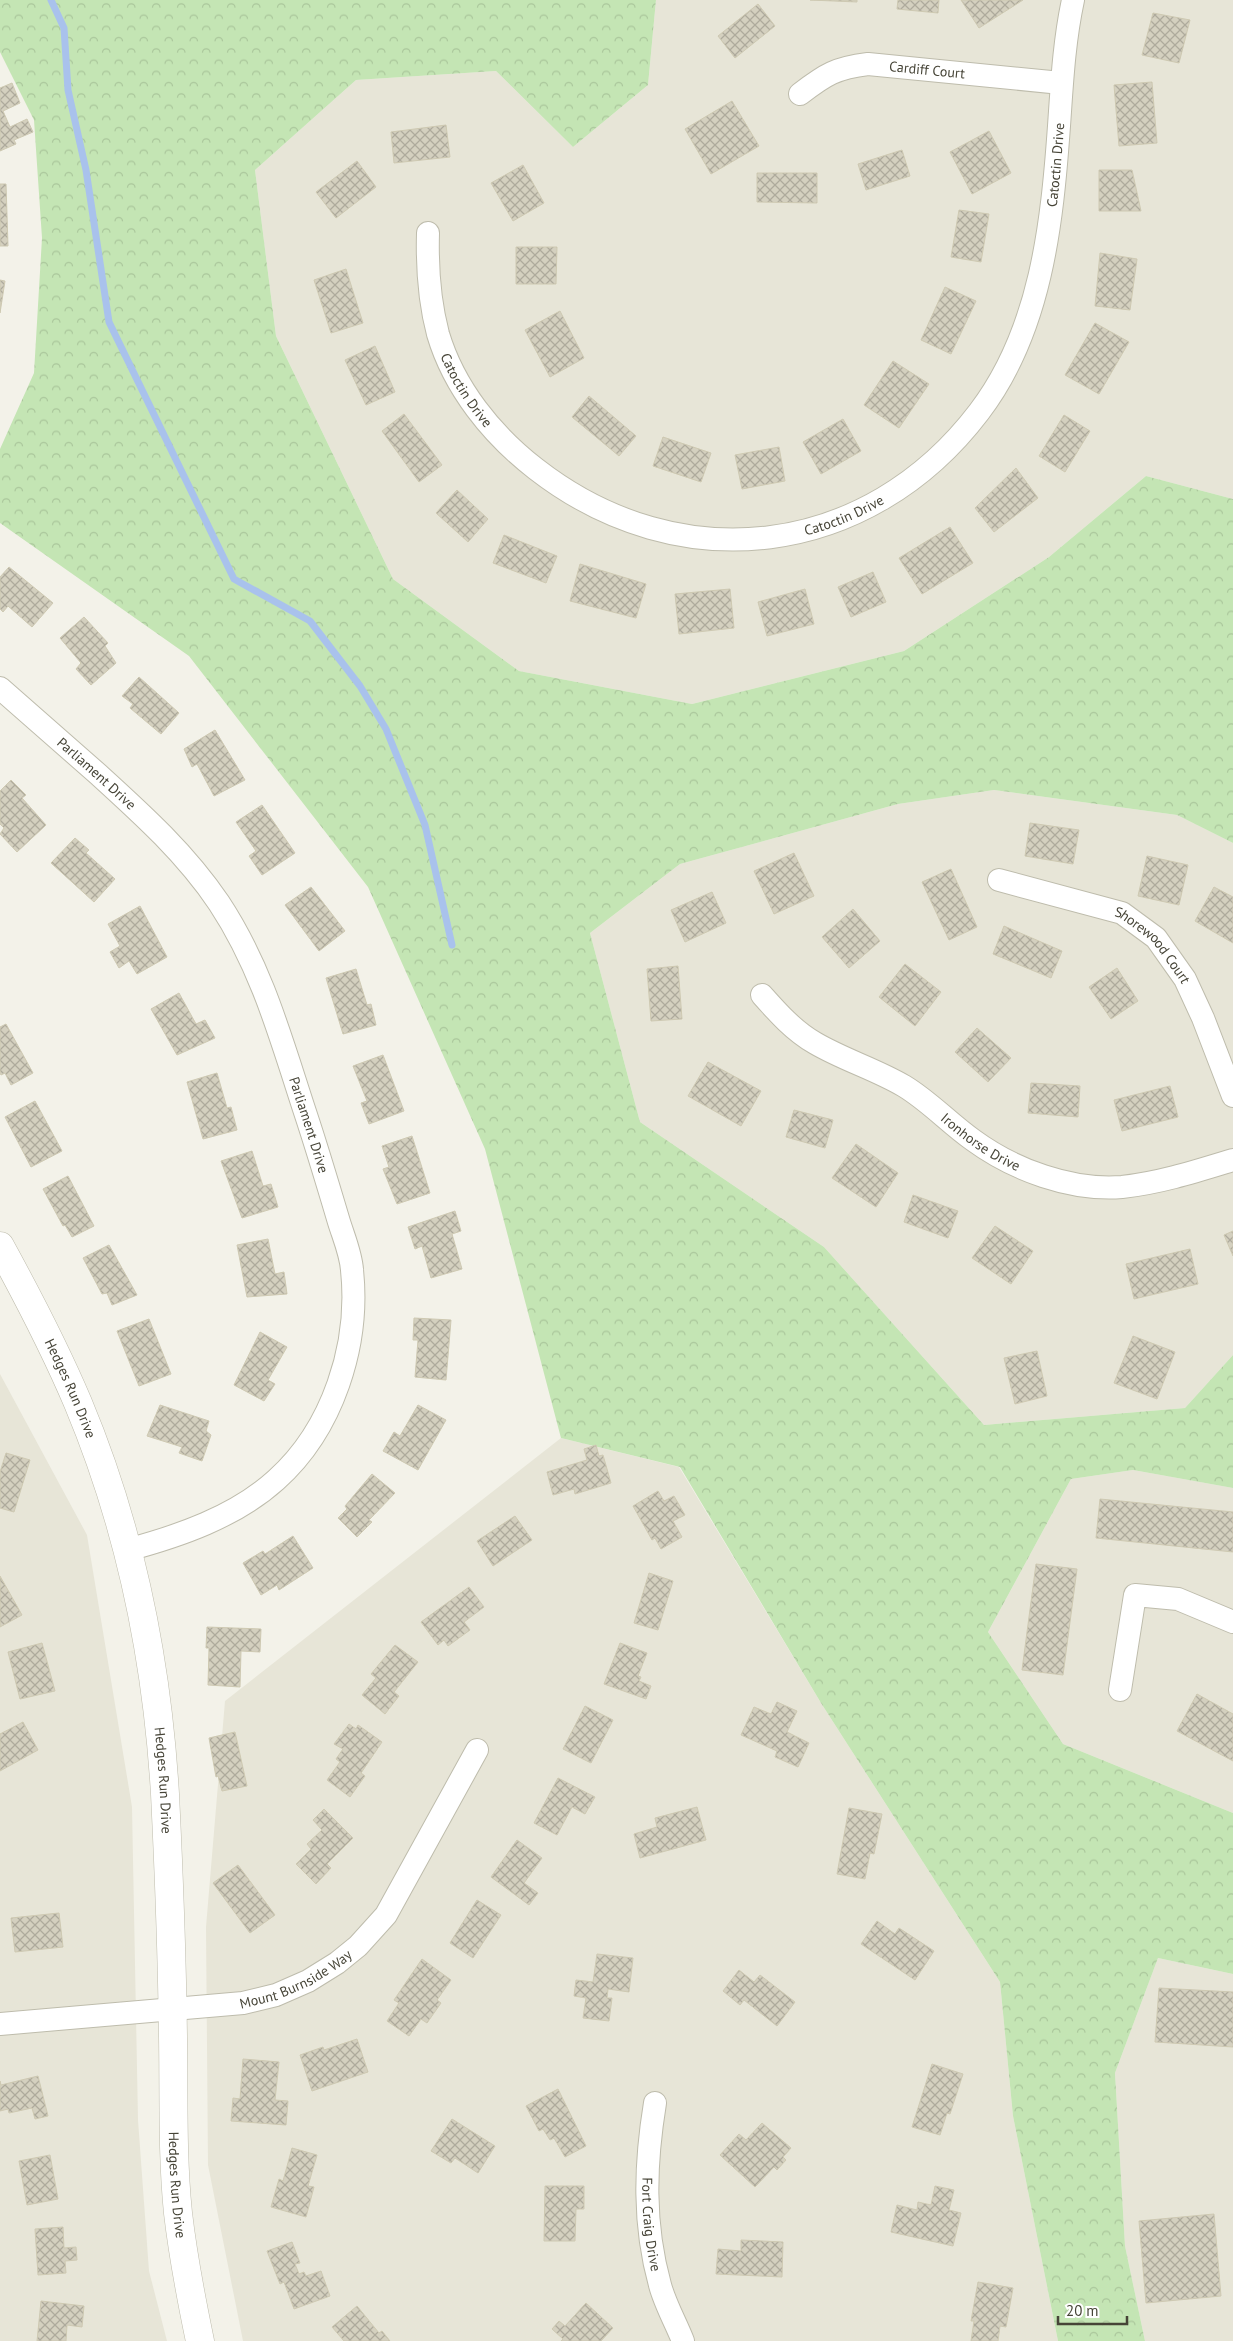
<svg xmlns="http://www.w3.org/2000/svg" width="1233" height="2341" font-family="'PT Sans',sans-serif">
  <defs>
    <pattern id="forest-crowns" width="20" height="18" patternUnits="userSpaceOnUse" patternTransform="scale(1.25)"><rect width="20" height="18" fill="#c4e5b4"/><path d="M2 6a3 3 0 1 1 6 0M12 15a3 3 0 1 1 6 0" fill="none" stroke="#aac69b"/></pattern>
    <pattern id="building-cross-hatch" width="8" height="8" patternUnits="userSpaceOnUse" patternTransform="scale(1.25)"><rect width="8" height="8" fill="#d4d0bf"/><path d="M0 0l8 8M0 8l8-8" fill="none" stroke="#aeaa9c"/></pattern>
  </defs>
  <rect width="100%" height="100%" fill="#f3f2e9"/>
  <!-- residential -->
  <g fill="#e7e5d7">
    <path d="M 656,0 L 1233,0 L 1233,499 L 1146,476 L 1049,557 L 904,651 L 692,704 L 519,671 L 393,579 L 276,336 L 255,170 L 356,80 L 496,71 L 573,147 L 648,85 Z"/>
    <path d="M 994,790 L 1177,815 L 1233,843 L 1233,1355 L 1185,1408 L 984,1425 L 824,1247 L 640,1122 L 590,933 L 680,864 L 898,804 Z"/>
    <path d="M 0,1374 L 87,1535 L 132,1807 L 138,2120 L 149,2271 L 167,2341 L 0,2341 Z"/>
    <path d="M 561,1438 L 679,1467 L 821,1703 L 1000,1982 L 1013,2116 L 1058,2341 L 243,2341 L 208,2165 L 206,1927 L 225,1701 Z"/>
    <path d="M 1133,1470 L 1233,1488 L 1233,1813 L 1063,1744 L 988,1632 L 1071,1479 Z"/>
    <path d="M 1158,1958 L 1233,1974 L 1233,2341 L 1145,2341 L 1125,2246 L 1115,2073 Z"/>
  </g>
  <!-- forest -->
  <path fill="url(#forest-crowns)" d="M 0,0 L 656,0 L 648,85 L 573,147 L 496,71 L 356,80 L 255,170 L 276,336 L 393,579 L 519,671 L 692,704 L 904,651 L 1049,557 L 1146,476 L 1233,499 L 1233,843 L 1177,815 L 994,790 L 898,804 L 680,864 L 590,933 L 640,1122 L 824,1247 L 984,1425 L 1185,1408 L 1233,1355 L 1233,1488 L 1133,1470 L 1071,1479 L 988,1632 L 1063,1744 L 1233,1813 L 1233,1974 L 1158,1958 L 1115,2073 L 1125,2246 L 1145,2341 L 1058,2341 L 1013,2116 L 1000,1982 L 821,1703 L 680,1467 L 561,1438 L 485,1149 L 368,887 L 189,656 L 0,523 L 0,449 L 34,373 L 42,238 L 34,120 L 0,52 Z"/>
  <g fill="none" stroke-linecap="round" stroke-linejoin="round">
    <!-- stream -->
    <path stroke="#a9c2ec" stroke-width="7" d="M 51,0 L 64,28 L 68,90 L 86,170 L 109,322 L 234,579 L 310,621 L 360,686 L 386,729 L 425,825 L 452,945"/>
  </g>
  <!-- building -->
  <g fill="url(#building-cross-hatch)" stroke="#cec9b2">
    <path d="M 810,0 L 857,0 L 857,2 Z"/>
    <path d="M 898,0 L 939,0 L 938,13 L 897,9 Z"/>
    <path d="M 961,0 L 1023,0 L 979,28 Z"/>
    <path d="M 758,4 L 775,26 L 735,58 L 718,36 Z"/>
    <path d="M 1153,13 L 1190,20 L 1179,63 L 1142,55 Z"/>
    <path d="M 1152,82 L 1157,143 L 1119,146 L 1114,85 Z"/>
    <path d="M 12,83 L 20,103 L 3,111 L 10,127 L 27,119 L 33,132 L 14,140 L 16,144 L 0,151 L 0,88 Z"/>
    <path d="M 732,101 L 759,146 L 711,174 L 685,129 Z"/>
    <path d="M 446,125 L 450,157 L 394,163 L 391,132 Z"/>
    <path d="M 989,131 L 1011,173 L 972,194 L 950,152 Z"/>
    <path d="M 902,150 L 910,176 L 866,190 L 858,164 Z"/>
    <path d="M 357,161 L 376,187 L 336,218 L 316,192 Z"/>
    <path d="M 523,165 L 544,203 L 513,221 L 491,183 Z"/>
    <path d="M 1099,170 L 1132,170 L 1141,211 L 1099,211 Z"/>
    <path d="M 757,173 L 817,173 L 817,203 L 757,202 Z"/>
    <path d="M 0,184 L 6,184 L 8,246 L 0,246 Z"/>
    <path d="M 959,210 L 989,214 L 981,262 L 951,257 Z"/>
    <path d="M 516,247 L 557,247 L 556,284 L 516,284 Z"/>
    <path d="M 1100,253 L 1137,259 L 1130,310 L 1095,306 Z"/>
    <path d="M 346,269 L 363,323 L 331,333 L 314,280 Z"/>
    <path d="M 0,280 L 5,281 L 0,313 Z"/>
    <path d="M 945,287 L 976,301 L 951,354 L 921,340 Z"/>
    <path d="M 560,311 L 584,358 L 550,377 L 525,330 Z"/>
    <path d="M 1095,323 L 1129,342 L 1099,394 L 1065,375 Z"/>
    <path d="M 375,346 L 395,392 L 366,405 L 345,360 Z"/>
    <path d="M 893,361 L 929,384 L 899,428 L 864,405 Z"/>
    <path d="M 589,396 L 636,436 L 619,456 L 572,417 Z"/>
    <path d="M 404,414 L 442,465 L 419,482 L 382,431 Z"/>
    <path d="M 1064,415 L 1090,431 L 1065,472 L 1039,456 Z"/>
    <path d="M 843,419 L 861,451 L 821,474 L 803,442 Z"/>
    <path d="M 663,437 L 711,453 L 701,482 L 653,466 Z"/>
    <path d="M 779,447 L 785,481 L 742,489 L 735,455 Z"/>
    <path d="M 1016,468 L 1038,498 L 994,532 L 975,508 Z"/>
    <path d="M 457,490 L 488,519 L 468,542 L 436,513 Z"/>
    <path d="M 950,527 L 973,563 L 922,594 L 899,558 Z"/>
    <path d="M 504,535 L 557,556 L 546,583 L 493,563 Z"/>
    <path d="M 580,564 L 646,584 L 636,618 L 570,601 Z"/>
    <path d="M 9,567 L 53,603 L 32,627 L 8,606 L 3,612 L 0,609 L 0,577 Z"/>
    <path d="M 873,572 L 886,602 L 851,617 L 838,587 Z"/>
    <path d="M 730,589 L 734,628 L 679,634 L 675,594 Z"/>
    <path d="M 805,589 L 814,624 L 767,636 L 758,602 Z"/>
    <path d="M 84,617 L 108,643 L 105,646 L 116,663 L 91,685 L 76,669 L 81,663 L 60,638 Z"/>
    <path d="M 139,677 L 179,713 L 161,734 L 130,708 L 133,704 L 122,696 Z"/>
    <path d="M 215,730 L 245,780 L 214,796 L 197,764 L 192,767 L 184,749 Z"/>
    <path d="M 11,780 L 26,795 L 22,798 L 46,825 L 17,852 L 0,834 L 4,828 L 0,824 L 0,791 Z"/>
    <path d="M 262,805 L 295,853 L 262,875 L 249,856 L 256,851 L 236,822 Z"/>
    <path d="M 1030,823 L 1079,830 L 1073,864 L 1025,856 Z"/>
    <path d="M 75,838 L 89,850 L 86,853 L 115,879 L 94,902 L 51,863 Z"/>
    <path d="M 794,853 L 814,896 L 774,914 L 754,871 Z"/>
    <path d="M 1147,856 L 1188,865 L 1179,905 L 1138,896 Z"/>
    <path d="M 951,869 L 977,927 L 949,940 L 922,882 Z"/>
    <path d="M 311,887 L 345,931 L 319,951 L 285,905 Z"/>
    <path d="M 1214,887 L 1233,897 L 1233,943 L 1195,921 Z"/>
    <path d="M 712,892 L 726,923 L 685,942 L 671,910 Z"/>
    <path d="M 140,906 L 167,957 L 137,974 L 129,961 L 119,968 L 110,952 L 120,946 L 108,924 Z"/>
    <path d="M 853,909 L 880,941 L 849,968 L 822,937 Z"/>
    <path d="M 1004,926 L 1062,951 L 1051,978 L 993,954 Z"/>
    <path d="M 905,964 L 941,992 L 915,1026 L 879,997 Z"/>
    <path d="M 678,966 L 682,1019 L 651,1021 L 647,969 Z"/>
    <path d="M 1117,968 L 1138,1001 L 1111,1019 L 1089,987 Z"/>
    <path d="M 356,969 L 367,1005 L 371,1004 L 376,1025 L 343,1034 L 326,978 Z"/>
    <path d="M 179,993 L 196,1024 L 205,1020 L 215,1038 L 177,1055 L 151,1009 Z"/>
    <path d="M 6,1024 L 33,1073 L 11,1085 L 5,1073 L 1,1075 L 0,1073 L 0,1027 Z"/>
    <path d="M 977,1028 L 1011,1058 L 988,1082 L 955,1052 Z"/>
    <path d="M 383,1055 L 404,1111 L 369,1124 L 361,1103 L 367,1101 L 353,1066 Z"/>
    <path d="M 708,1062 L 761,1091 L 741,1126 L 688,1096 Z"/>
    <path d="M 217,1073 L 227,1108 L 231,1107 L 237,1130 L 203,1139 L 187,1082 Z"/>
    <path d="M 1031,1083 L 1080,1086 L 1078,1117 L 1028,1113 Z"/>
    <path d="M 1170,1086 L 1178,1117 L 1122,1131 L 1114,1100 Z"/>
    <path d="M 35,1101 L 62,1151 L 31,1167 L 5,1117 Z"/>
    <path d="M 794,1110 L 833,1120 L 825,1148 L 786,1137 Z"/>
    <path d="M 412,1136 L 430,1193 L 397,1204 L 383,1169 L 389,1167 L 382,1146 Z"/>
    <path d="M 856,1144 L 898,1173 L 876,1207 L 832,1178 Z"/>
    <path d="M 252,1151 L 263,1186 L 271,1184 L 278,1207 L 242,1218 L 221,1161 Z"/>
    <path d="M 68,1176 L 94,1226 L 72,1237 L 65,1225 L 63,1226 L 43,1189 Z"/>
    <path d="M 913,1195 L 958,1211 L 948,1238 L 904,1222 Z"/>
    <path d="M 455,1211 L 461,1231 L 452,1234 L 462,1269 L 431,1278 L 422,1246 L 415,1249 L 408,1227 Z"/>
    <path d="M 995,1226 L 1033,1251 L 1011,1284 L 972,1258 Z"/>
    <path d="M 1233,1231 L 1233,1256 L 1224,1235 Z"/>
    <path d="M 268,1239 L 275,1274 L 284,1272 L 287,1294 L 247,1297 L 237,1245 Z"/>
    <path d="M 109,1245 L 137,1295 L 112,1305 L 107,1293 L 102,1294 L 83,1258 Z"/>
    <path d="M 1190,1249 L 1198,1284 L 1134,1299 L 1126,1264 Z"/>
    <path d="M 414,1318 L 451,1320 L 446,1380 L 415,1377 L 418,1340 L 413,1340 Z"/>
    <path d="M 149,1319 L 171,1374 L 139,1386 L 117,1331 Z"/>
    <path d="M 260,1332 L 287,1347 L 268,1380 L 275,1384 L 264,1401 L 234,1385 Z"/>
    <path d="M 1133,1336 L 1175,1352 L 1157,1399 L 1114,1383 Z"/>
    <path d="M 1037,1351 L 1047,1396 L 1015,1404 L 1004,1358 Z"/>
    <path d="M 160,1405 L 209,1421 L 206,1431 L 211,1435 L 202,1461 L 179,1453 L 182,1447 L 147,1436 Z"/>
    <path d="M 418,1405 L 446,1420 L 418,1470 L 383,1451 L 394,1432 L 400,1436 Z"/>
    <path d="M 596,1445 L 599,1456 L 603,1455 L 611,1483 L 575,1494 L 574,1489 L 553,1495 L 547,1472 L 587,1460 L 584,1449 Z"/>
    <path d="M 6,1453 L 30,1460 L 14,1512 L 0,1508 L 0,1472 Z"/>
    <path d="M 372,1474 L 395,1493 L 369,1520 L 372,1522 L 357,1537 L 338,1518 L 347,1509 L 345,1506 Z"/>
    <path d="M 658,1491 L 664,1501 L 674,1496 L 685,1515 L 673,1521 L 682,1537 L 661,1549 L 655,1538 L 652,1540 L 633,1506 Z"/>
    <path d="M 1100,1499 L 1233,1512 L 1233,1552 L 1096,1538 Z"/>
    <path d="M 515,1516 L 532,1540 L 493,1566 L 477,1541 Z"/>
    <path d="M 293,1536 L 313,1568 L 279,1590 L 277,1585 L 261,1595 L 243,1563 L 263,1551 L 265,1554 Z"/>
    <path d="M 1036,1564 L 1077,1569 L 1063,1675 L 1022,1670 Z"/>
    <path d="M 649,1573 L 673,1581 L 658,1630 L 634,1623 Z"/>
    <path d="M 0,1576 L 22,1615 L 0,1627 Z"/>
    <path d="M 469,1587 L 484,1607 L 464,1622 L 470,1630 L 448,1646 L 444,1640 L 438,1645 L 421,1622 Z"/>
    <path d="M 207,1627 L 261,1629 L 260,1652 L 241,1651 L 240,1687 L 208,1685 L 209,1648 L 206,1648 Z"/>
    <path d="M 42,1643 L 55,1691 L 20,1699 L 8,1652 Z"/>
    <path d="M 620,1643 L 647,1653 L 638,1676 L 641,1677 L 639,1681 L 651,1686 L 646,1699 L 604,1684 Z"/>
    <path d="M 395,1645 L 418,1662 L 394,1692 L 399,1696 L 385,1714 L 362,1695 L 376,1678 L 371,1674 Z"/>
    <path d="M 1197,1694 L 1233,1714 L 1233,1761 L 1177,1731 Z"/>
    <path d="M 777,1702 L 797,1711 L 787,1732 L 809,1743 L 798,1767 L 775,1757 L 777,1751 L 741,1735 L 754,1707 L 771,1714 Z"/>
    <path d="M 585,1706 L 613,1720 L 591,1763 L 563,1749 Z"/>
    <path d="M 23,1722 L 38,1750 L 0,1771 L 0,1734 Z"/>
    <path d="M 349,1724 L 356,1729 L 358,1725 L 382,1742 L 361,1773 L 365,1776 L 350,1797 L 327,1780 L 340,1762 L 336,1759 L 343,1749 L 334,1744 Z"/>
    <path d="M 235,1732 L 247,1786 L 222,1791 L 218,1776 L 216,1777 L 209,1738 Z"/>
    <path d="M 558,1778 L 595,1797 L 585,1814 L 572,1807 L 557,1835 L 534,1823 Z"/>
    <path d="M 697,1807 L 706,1840 L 640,1858 L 634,1834 L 657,1827 L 655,1818 Z"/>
    <path d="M 849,1808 L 882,1814 L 874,1854 L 870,1853 L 865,1879 L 837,1874 Z"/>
    <path d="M 324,1809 L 353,1838 L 327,1864 L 331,1868 L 316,1884 L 296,1864 L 311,1849 L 307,1844 L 322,1830 L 313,1820 Z"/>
    <path d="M 517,1840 L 542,1858 L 524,1883 L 538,1893 L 529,1905 L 491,1877 Z"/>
    <path d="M 238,1865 L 275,1915 L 250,1933 L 213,1883 Z"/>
    <path d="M 477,1900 L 501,1915 L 473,1958 L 450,1943 Z"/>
    <path d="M 59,1913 L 63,1947 L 15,1952 L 11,1918 Z"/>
    <path d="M 877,1921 L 895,1934 L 899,1928 L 934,1951 L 915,1980 L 861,1944 Z"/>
    <path d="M 597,1954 L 633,1958 L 629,1992 L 608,1989 L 607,1998 L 612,1998 L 609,2021 L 583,2018 L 586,1998 L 574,1996 L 576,1980 L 593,1982 Z"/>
    <path d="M 422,1959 L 451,1980 L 437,2000 L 441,2003 L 427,2023 L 421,2019 L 409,2036 L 387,2021 L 399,2003 L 394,2000 Z"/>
    <path d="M 739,1970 L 754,1982 L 760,1975 L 795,2002 L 777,2026 L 744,2000 L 740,2005 L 723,1991 Z"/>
    <path d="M 1159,1988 L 1233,1992 L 1233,2047 L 1155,2042 Z"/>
    <path d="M 357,2039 L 368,2072 L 312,2091 L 300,2055 L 323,2047 L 324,2050 Z"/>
    <path d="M 243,2059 L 279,2062 L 275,2100 L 288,2101 L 286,2125 L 231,2121 L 233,2098 L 240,2099 Z"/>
    <path d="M 932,2064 L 963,2074 L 950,2114 L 947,2113 L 940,2135 L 912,2127 Z"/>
    <path d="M 38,2076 L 48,2116 L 35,2119 L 32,2108 L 9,2113 L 8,2109 L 0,2111 L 0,2081 L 1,2085 Z"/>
    <path d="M 558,2089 L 586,2146 L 565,2157 L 554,2138 L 550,2140 L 543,2129 L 539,2131 L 526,2106 Z"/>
    <path d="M 452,2119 L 495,2146 L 478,2173 L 455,2158 L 451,2163 L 431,2151 Z"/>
    <path d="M 762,2123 L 791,2148 L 783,2157 L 786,2160 L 777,2170 L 774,2167 L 755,2187 L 720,2155 L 739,2134 L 746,2140 Z"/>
    <path d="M 292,2148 L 317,2155 L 308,2186 L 314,2187 L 306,2217 L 271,2207 L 279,2179 L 283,2181 Z"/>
    <path d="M 50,2155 L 58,2199 L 27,2205 L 19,2161 Z"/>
    <path d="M 545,2186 L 584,2186 L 584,2209 L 576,2209 L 575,2241 L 544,2241 Z"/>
    <path d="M 935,2186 L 954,2190 L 949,2210 L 961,2213 L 953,2246 L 891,2232 L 897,2205 L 917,2210 L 918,2202 L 931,2205 Z"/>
    <path d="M 1214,2214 L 1221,2296 L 1146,2303 L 1139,2221 Z"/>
    <path d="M 63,2227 L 64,2248 L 76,2247 L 77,2260 L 65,2261 L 66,2273 L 38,2275 L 35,2229 Z"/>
    <path d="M 741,2240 L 783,2242 L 782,2277 L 716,2274 L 718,2249 L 741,2251 Z"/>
    <path d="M 292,2242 L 300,2263 L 295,2264 L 299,2274 L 304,2272 L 306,2276 L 321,2271 L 330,2296 L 294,2309 L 284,2282 L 280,2284 L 267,2251 Z"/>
    <path d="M 978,2282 L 1013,2288 L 1006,2327 L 1000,2326 L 998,2341 L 971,2341 L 974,2321 L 971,2321 Z"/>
    <path d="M 41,2301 L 84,2306 L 82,2327 L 67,2325 L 66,2341 L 37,2341 Z"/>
    <path d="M 586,2303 L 613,2328 L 601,2341 L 561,2341 L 563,2339 L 552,2329 L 559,2321 L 565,2326 Z"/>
    <path d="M 357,2306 L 379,2333 L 382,2331 L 390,2341 L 344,2341 L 332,2327 Z"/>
  </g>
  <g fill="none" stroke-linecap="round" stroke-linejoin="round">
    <defs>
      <g id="minor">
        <path id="s1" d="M 800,94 C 826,74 836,68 868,64 L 1061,83"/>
        <path id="s2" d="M 428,233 C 427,268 429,300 438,334 C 454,388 492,435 536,469 C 680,581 868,558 979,412 C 1041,331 1052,224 1059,126 C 1062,83 1064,42 1073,0"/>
        <path id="s3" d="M 0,688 C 33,717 66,746 99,775 C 143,815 186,854 219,903 C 262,968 281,1039 305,1112 C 317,1148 328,1185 339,1222 C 344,1238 351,1254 352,1270 C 360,1345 333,1429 276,1480 C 235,1517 179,1536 127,1550"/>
        <path id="s4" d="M 999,880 L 1122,913 L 1156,938 L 1185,979 L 1203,1018 L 1233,1096"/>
        <path id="s5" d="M 762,995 C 778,1013 794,1031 815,1043 C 844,1060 875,1069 904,1086 C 929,1101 949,1123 973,1140 C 1014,1170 1071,1191 1122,1187 C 1160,1183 1197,1171 1233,1160"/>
        <path d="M 1120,1690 L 1135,1595 L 1178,1599 L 1233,1622"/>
        <path id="s6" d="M 0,2024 L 243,2003 L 276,1995 L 308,1981 L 337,1963 L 358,1946 L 386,1915 L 477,1750"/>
        <path id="s7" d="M 655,2103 C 645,2164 643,2224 660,2285 C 665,2304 676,2323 683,2341"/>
      </g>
      <g id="tertiary">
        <path id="s8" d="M 0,1246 C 28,1297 55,1349 78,1403 C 130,1527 157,1660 165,1794 C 169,1875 172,1956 173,2037 C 174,2095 172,2155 178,2213 C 183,2256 191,2298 200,2341"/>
      </g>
    </defs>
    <!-- minor casing -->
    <use href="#minor" stroke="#bebcac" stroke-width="24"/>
    <!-- tertiary casing -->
    <use href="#tertiary" stroke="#bebcac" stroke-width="29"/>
    <!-- minor -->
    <use href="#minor" stroke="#fff" stroke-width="22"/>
    <!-- tertiary -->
    <use href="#tertiary" stroke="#fff" stroke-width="28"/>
  </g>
  <g text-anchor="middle" stroke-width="5" stroke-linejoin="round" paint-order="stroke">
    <!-- street labels -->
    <g font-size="14" fill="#464437" stroke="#fff">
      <text dy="5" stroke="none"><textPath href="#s1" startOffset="135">Cardiff Court</textPath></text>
      <text dy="5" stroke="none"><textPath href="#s2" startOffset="1034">Catoctin Drive</textPath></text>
      <text dy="5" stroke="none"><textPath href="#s2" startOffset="165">Catoctin Drive</textPath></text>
      <text dy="5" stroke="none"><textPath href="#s2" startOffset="599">Catoctin Drive</textPath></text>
      <text dy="5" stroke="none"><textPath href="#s3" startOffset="129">Parliament Drive</textPath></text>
      <text dy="5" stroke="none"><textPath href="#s4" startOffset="172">Shorewood Court</textPath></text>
      <text dy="5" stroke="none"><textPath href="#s3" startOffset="548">Parliament Drive</textPath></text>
      <text dy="5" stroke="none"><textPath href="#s5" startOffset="266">Ironhorse Drive</textPath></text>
      <text dy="5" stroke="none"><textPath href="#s8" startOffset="159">Hedges Run Drive</textPath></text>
      <text dy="5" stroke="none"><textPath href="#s8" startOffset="564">Hedges Run Drive</textPath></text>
      <text dy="5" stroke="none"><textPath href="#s6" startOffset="302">Mount Burnside Way</textPath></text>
      <text dy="5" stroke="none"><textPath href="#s8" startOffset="969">Hedges Run Drive</textPath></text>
      <text dy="5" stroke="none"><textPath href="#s7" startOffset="122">Fort Craig Drive</textPath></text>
    </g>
  </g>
  <!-- scale -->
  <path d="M1058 2316v8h69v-8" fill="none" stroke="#464437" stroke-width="2.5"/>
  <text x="1066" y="2316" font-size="15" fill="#464437" stroke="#ffffff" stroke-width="4" paint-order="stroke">20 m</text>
</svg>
